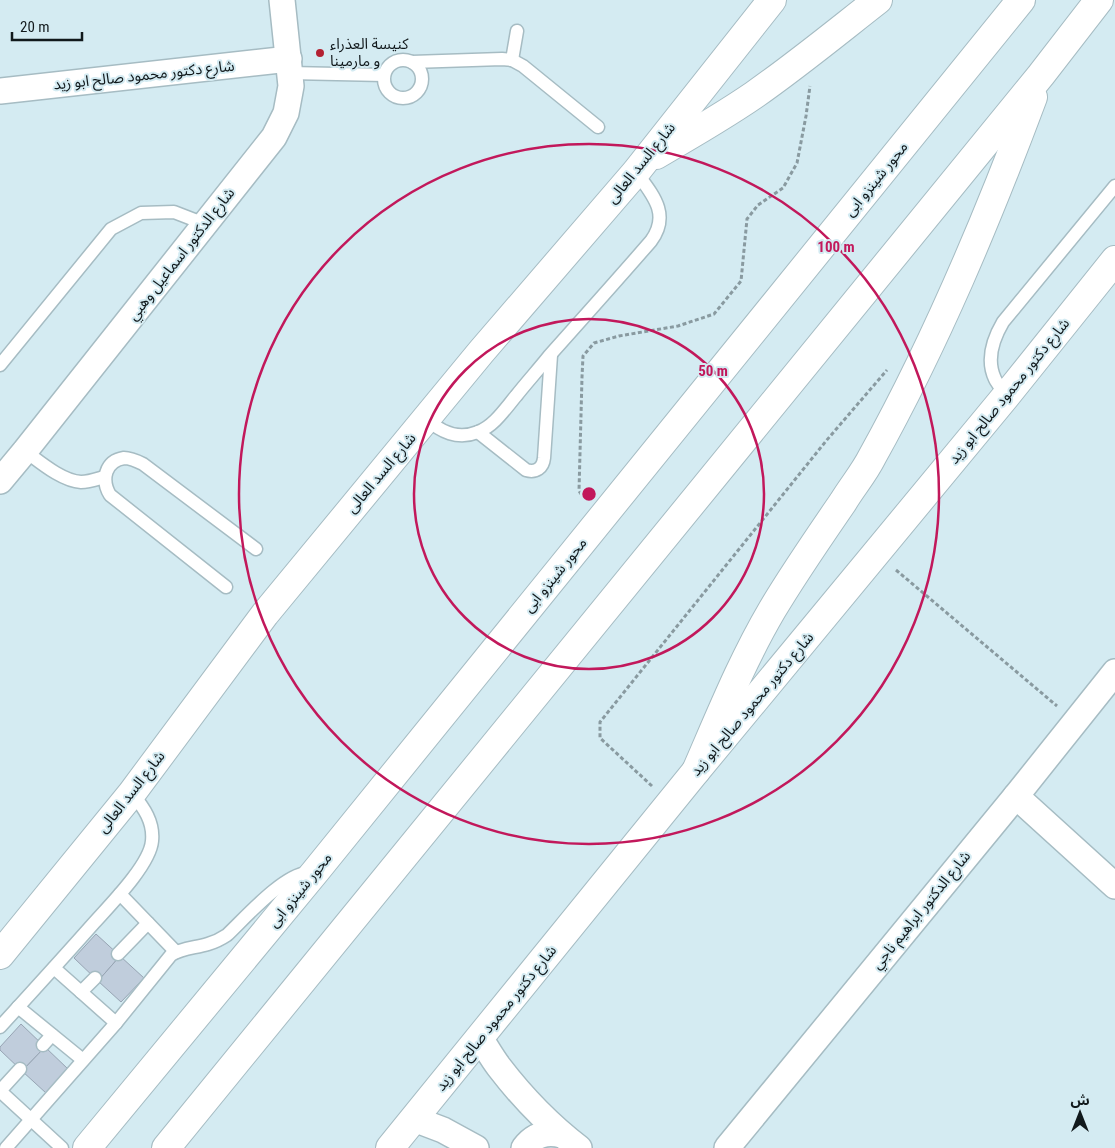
<svg xmlns="http://www.w3.org/2000/svg" width="1115" height="1148" font-family="'Roboto Condensed','Noto Sans Arabic',sans-serif">
  <rect width="100%" height="100%" fill="#d4ebf2"/>
  <!-- building -->
  <g fill="#c0cddc" stroke="#97a4b3">
    <path d="M 96,934 L 120,956 L 98,981 L 74,958 Z"/>
    <path d="M 120,956 L 144,978 L 121,1002 L 98,981 Z"/>
    <path d="M 21,1024 L 45,1047 L 22,1071 L 0,1050 L 0,1047 Z"/>
    <path d="M 45,1047 L 68,1069 L 46,1093 L 22,1071 Z"/>
  </g>
  <g fill="none" stroke-linecap="round" stroke-linejoin="round">
    <defs>
      <g id="service">
        <circle cx="403" cy="79" r="19"/>
        <path d="M 512,60 L 517,31"/>
        <path d="M 412,62 L 502,59 L 512,60 L 523,66 L 598,127"/>
        <path d="M 290,73 L 384,75"/>
        <path d="M 0,365 L 111,229 L 141,213 L 174,212 L 205,224"/>
        <path d="M 1006,396 C 1003,390 998,385 995,379 C 986,360 993,339 1003,322 L 1115,186"/>
        <path d="M 426,418 C 440,432 458,440 478,432 C 494,426 505,409 516,396 C 527,382 539,369 550,355 C 584,317 618,279 651,241 C 671,214 652,194 636,172"/>
        <path d="M 478,432 L 526,470 C 536,473 543,468 544,458 L 551,355"/>
        <path d="M 25,451 C 40,462 62,481 81,482 C 89,482 97,479 104,477"/>
        <path d="M 226,587 L 110,495 C 101,480 105,461 124,458 C 131,458 137,461 143,464 L 256,549"/>
        <path d="M 120,894 L 176,952"/>
        <path d="M 118,954 L 148,923"/>
        <path d="M 54,968 L 116,1023"/>
        <path d="M 81,992 L 95,978"/>
        <path d="M 18,1007 L 83,1060"/>
        <path d="M 0,1027 C 31,993 62,959 93,924 C 109,906 150,865 152,841 C 154,822 144,808 132,793"/>
        <path d="M 43,1045 L 52,1035"/>
        <path d="M 0,1091 L 62,1148"/>
        <path d="M 0,1091 L 20,1069"/>
        <path d="M 6,1148 L 116,1023 L 171,955 C 182,948 195,948 208,944 C 215,942 221,939 227,935 C 245,918 283,875 307,873"/>
      </g>
      <g id="minor">
        <path d="M 0,91 L 289,59"/>
        <path d="M 0,481 L 25,451 L 274,137 L 286,113 L 291,86 L 282,0"/>
        <path d="M 1016,796 L 1115,886"/>
        <path d="M 480,1038 C 486,1047 492,1058 499,1067 C 522,1097 549,1125 579,1148"/>
        <path d="M 414,1119 L 443,1130 L 476,1148"/>
        <path d="M 524,1148 C 534,1135 546,1131 562,1135"/>
        <path d="M 727,1148 L 1016,796 L 1115,672"/>
      </g>
      <g id="tertiary">
        <path d="M 656,155 C 689,136 722,117 754,95 C 797,65 837,32 878,0"/>
        <path d="M 0,955 L 132,793 L 265,614 L 481,352 L 636,172 L 772,0"/>
        <path d="M 390,1148 L 696,771 L 1006,396 L 1115,260"/>
      </g>
      <g id="primary">
        <path d="M 696,771 C 720,716 742,661 772,610 C 794,573 819,537 843,502 C 852,487 864,473 872,457 C 936,342 987,220 1033,97"/>
        <path d="M 87,1148 L 315,872 L 1021,0"/>
        <path d="M 166,1148 L 1041,75 L 1099,0"/>
      </g>
    </defs>
    <!-- service casing -->
    <use href="#service" stroke="#a6bcc3" stroke-width="15"/>
    <!-- minor casing -->
    <use href="#minor" stroke="#a6bcc3" stroke-width="28"/>
    <!-- tertiary casing -->
    <use href="#tertiary" stroke="#a6bcc3" stroke-width="30"/>
    <!-- primary casing -->
    <use href="#primary" stroke="#a6bcc3" stroke-width="30"/>
    <!-- path -->
    <g stroke="#899aa0" stroke-width="3" stroke-dasharray="4 2.5" stroke-linecap="butt">
      <path d="M 585,500 L 579,491 L 582,377 L 583,356 L 594,343 L 619,336 L 678,326 L 714,314 L 741,281 L 747,219 L 758,205 L 783,188 L 797,163 L 806,116 L 810,86"/>
      <path d="M 896,570 L 1057,706"/>
      <path d="M 652,786 L 600,738 L 600,722 L 826,441 L 887,370"/>
    </g>
    <!-- service -->
    <use href="#service" stroke="#fff" stroke-width="12"/>
    <!-- minor -->
    <use href="#minor" stroke="#fff" stroke-width="25"/>
    <!-- tertiary -->
    <use href="#tertiary" stroke="#fff" stroke-width="28"/>
    <!-- primary -->
    <use href="#primary" stroke="#fff" stroke-width="28"/>
  </g>
  <!-- distance rings -->
  <g fill="none" stroke="#c2185b" stroke-width="2.5">
    <circle cx="589" cy="494" r="175"/>
    <circle cx="589" cy="494" r="350"/>
  </g>
  <!-- markers -->
  <circle fill="#b32132" stroke="#d4ebf2" stroke-width="2" cx="320" cy="53" r="5"/>
  <g text-anchor="middle" stroke-width="4" stroke-linejoin="round" paint-order="stroke">
    <!-- poi labels -->
    <g font-size="15" fill="#11191c" stroke="#d4ebf2" text-anchor="start">
      <text x="330" y="49">كنيسة العذراء<tspan x="330" dy="17">و مارمينا</tspan></text>
    </g>
    <!-- street labels -->
    <g font-size="15" fill="#11191c" stroke="#d4ebf2">
      <text transform="translate(144 75) rotate(-6)" y="5">شارع دكتور محمود صالح ابو زيد</text>
      <text transform="translate(641 163) rotate(-51)" y="5">شارع السد العالى</text>
      <text transform="translate(876 179) rotate(-51)" y="5">محور شينزو ابى</text>
      <text transform="translate(181 254) rotate(-52)" y="5">شارع الدكتور اسماعيل وهبي</text>
      <text transform="translate(1009 391) rotate(-51)" y="5">شارع دكتور محمود صالح ابو زيد</text>
      <text transform="translate(381 473) rotate(-50)" y="5">شارع السد العالى</text>
      <text transform="translate(555 575) rotate(-51)" y="5">محور شينزو ابى</text>
      <text transform="translate(752 704) rotate(-50)" y="5">شارع دكتور محمود صالح ابو زيد</text>
      <text transform="translate(131 792) rotate(-52)" y="5">شارع السد العالى</text>
      <text transform="translate(300 890) rotate(-51)" y="5">محور شينزو ابى</text>
      <text transform="translate(921 910) rotate(-51)" y="5">شارع الدكتور ابراهيم ناجي</text>
      <text transform="translate(496 1018) rotate(-51)" y="5">شارع دكتور محمود صالح ابو زيد</text>
    </g>
  </g>
  <circle cx="589" cy="494" r="8" fill="#c2185b" stroke="#d4ebf2" stroke-width="2.5"/>
  <g font-size="15" text-anchor="middle" font-weight="bold" fill="#c2185b" stroke="#d4ebf2" stroke-width="4" stroke-linejoin="round" paint-order="stroke">
    <text x="836" y="252">100 m</text>
    <text x="713" y="376">50 m</text>
  </g>
  <!-- north arrow -->
  <g transform="translate(1080 1113)" stroke="#d4ebf2" stroke-width="4" paint-order="stroke">
  <path d="M0-4L9 19L0 12L-9 19Z" fill="#11191c"/>
  <text y="-8" font-size="14" font-weight="bold" text-anchor="middle" fill="#11191c">ش</text>
  </g>
  <!-- scale -->
  <path d="M12 32v8h70v-8" fill="none" stroke="#11191c" stroke-width="2.5"/>
  <text x="20" y="32" font-size="15" fill="#11191c" stroke="#d4ebf2" stroke-width="4" paint-order="stroke">20 m</text>
</svg>
